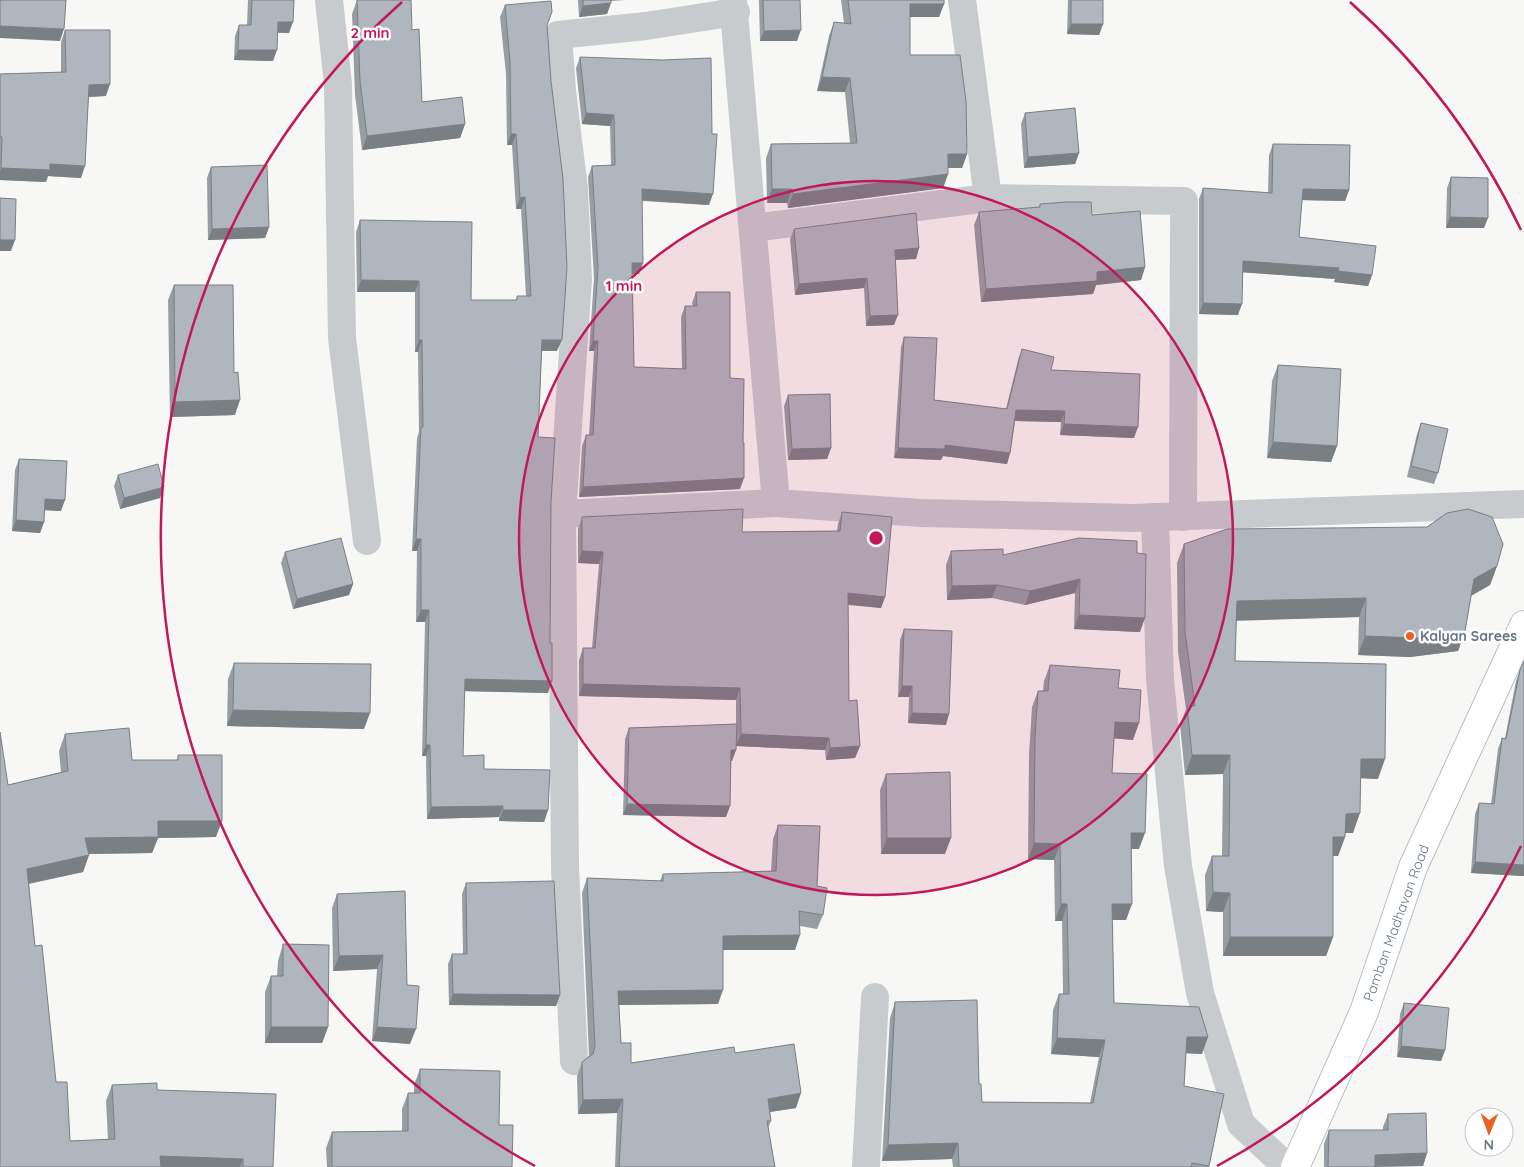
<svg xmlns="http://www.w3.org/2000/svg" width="1524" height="1167" font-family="Quicksand,sans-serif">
  <rect width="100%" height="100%" fill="#f7f8f5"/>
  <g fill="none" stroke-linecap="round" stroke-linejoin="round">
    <defs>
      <path id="major" d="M 1295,1167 L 1364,1012 L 1413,867 L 1524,625"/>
    </defs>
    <!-- major casing -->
    <use href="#major" stroke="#babec2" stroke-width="30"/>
    <!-- minor -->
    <g stroke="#c7cbce" stroke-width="28">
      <path d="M 329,0 L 338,84 L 342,338 L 367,541"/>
      <path d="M 733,0 L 776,503 L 921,513 L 1133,518 L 1524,504"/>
      <path d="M 962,0 L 988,198"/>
      <path d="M 754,228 L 988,198 L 1184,201 L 1183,517"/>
      <path d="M 562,514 L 776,503"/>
      <path d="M 1155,517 L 1160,679 L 1178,866 L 1200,993 L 1241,1124 L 1287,1167"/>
      <path d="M 574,1061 L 565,867 L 562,514 L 578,279 L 574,189 L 562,91 L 558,35 L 646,26 L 736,12"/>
      <path d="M 866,1167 L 875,997"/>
    </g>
    <!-- major -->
    <use href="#major" stroke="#fff" stroke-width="28"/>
  </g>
  <!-- wall -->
  <g fill="#969da3">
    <path d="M 248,0 L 294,0 L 289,33 L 278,33 L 273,61 L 234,60 L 235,36 L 239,25 L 247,25 Z"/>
    <path d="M 357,0 L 412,30 L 422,102 L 465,124 L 460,138 L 362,150 L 355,95 L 352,14 Z"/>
    <path d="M 578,0 L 625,0 L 611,1 L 607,14 L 579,17 Z"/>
    <path d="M 759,0 L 800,0 L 797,41 L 760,41 Z"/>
    <path d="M 841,0 L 944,0 L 944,4 L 939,17 L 910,17 L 910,55 L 967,154 L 962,168 L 948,168 L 948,174 L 943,188 L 788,208 L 787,203 L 767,203 L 766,158 L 771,144 L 850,143 L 845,92 L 817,91 L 829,36 L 834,22 L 844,23 Z"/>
    <path d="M 1068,0 L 1103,0 L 1103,24 L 1099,35 L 1067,34 Z"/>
    <path d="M 505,5 L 547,26 L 557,351 L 542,351 L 538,437 L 551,502 L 548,693 L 464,691 L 463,756 L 548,810 L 544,822 L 499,821 L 499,817 L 427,819 L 426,756 L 422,756 L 425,622 L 416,622 L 417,551 L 412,551 L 417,438 L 419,432 L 418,352 L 415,352 L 415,292 L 357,292 L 356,232 L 360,220 L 471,300 L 516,300 L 517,296 L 526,296 L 521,209 L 516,209 L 512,145 L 507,145 L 506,74 L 500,17 Z"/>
    <path d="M 65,30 L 106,96 L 89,97 L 81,178 L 48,176 L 46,182 L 0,180 L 0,74 L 61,72 L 61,42 Z"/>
    <path d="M 580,57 L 709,205 L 642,201 L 639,274 L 632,274 L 634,367 L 682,369 L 681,317 L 685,306 L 693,306 L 692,303 L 696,292 L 730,378 L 740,489 L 579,497 L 582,446 L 586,435 L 589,435 L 594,351 L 589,351 L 594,278 L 588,177 L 592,166 L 611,165 L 610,126 L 582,124 L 576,68 Z"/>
    <path d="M 1025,113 L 1079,153 L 1075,164 L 1024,168 L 1021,124 Z"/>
    <path d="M 1273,144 L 1349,190 L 1345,201 L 1302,200 L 1299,237 L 1372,275 L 1368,286 L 1334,282 L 1335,279 L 1242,272 L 1238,315 L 1199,314 L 1199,199 L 1203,188 L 1268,193 L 1269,155 Z"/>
    <path d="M 211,167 L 269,227 L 265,238 L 208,240 L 207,178 Z"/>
    <path d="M 1451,177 L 1484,228 L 1446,228 L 1447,188 Z"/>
    <path d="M 1040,204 L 1092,215 L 1145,267 L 1141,280 L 1096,285 L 1093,294 L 981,302 L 974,225 L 979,212 L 1039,207 Z"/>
    <path d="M 794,229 L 919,248 L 916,259 L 896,260 L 894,325 L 866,326 L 864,288 L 795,295 L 790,239 Z"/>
    <path d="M 174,285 L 234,373 L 235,415 L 170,417 L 168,300 Z"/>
    <path d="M 904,337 L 934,400 L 1006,409 L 1018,360 L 1022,349 L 1051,370 L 1134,438 L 1060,435 L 1061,422 L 1015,421 L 1010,453 L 1007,464 L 943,456 L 941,460 L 894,458 L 901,347 Z"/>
    <path d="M 1278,365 L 1337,446 L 1331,462 L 1267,458 L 1272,381 Z"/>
    <path d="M 788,395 L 831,448 L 827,459 L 788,460 L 784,406 Z"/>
    <path d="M 1421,423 L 1438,473 L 1434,484 L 1407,477 L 1417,434 Z"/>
    <path d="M 19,459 L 61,511 L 44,510 L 44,522 L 40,533 L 12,531 L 15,470 Z"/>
    <path d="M 118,475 L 160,498 L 120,509 L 114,486 Z"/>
    <path d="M 842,512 L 885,597 L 881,608 L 848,605 L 849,701 L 860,746 L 855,758 L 826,760 L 825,750 L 736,746 L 736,737 L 736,750 L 731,761 L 726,817 L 623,815 L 625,739 L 629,728 L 736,724 L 736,700 L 579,696 L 579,660 L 583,648 L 592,648 L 599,564 L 578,563 L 578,529 L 582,517 L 742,532 L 837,531 L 838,524 Z"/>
    <path d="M 1184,544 L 1497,566 L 1490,585 L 1471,596 L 1465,631 L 1458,651 L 1410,657 L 1358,655 L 1359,617 L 1236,620 L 1235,661 L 1378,779 L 1361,778 L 1353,833 L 1345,833 L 1345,837 L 1338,856 L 1333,856 L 1333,937 L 1326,956 L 1223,956 L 1223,912 L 1206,911 L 1205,875 L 1212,856 L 1222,856 L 1223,774 L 1185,775 L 1180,725 L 1186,709 L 1178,652 L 1177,563 Z"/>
    <path d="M 951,551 L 1003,555 L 1137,553 L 1140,632 L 1074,629 L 1075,593 L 1025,605 L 992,598 L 947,600 L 946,565 Z"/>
    <path d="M 285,552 L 353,584 L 349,595 L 293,609 L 281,563 Z"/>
    <path d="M 904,629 L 946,725 L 908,723 L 909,697 L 898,697 L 900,640 Z"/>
    <path d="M 234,663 L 364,729 L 227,726 L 228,679 Z"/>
    <path d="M 1050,665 L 1118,688 L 1133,740 L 1114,738 L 1112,773 L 1139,849 L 1131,849 L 1126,920 L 1112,920 L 1114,1003 L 1202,1054 L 1186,1053 L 1184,1086 L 1224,1094 L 1209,1167 L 953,1167 L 952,1159 L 882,1161 L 890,1018 L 895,1002 L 979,1084 L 982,1102 L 1090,1103 L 1099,1057 L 1051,1054 L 1053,1010 L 1059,994 L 1063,994 L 1062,921 L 1055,921 L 1054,860 L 1028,859 L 1029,754 L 1032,707 L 1038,691 L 1043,691 L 1044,681 Z"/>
    <path d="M 1520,670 L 1524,876 L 1471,873 L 1475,814 L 1479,803 L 1491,804 L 1498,749 L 1502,738 L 1505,738 L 1516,681 Z"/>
    <path d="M 65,734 L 132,760 L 177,760 L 178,755 L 216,837 L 158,838 L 152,853 L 89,854 L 83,872 L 29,884 L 35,946 L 56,1082 L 70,1141 L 108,1140 L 106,1101 L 112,1085 L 157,1090 L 273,1167 L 0,1167 L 8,785 L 61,772 L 59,751 Z"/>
    <path d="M 886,774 L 945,854 L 881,854 L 880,790 Z"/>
    <path d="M 778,825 L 817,886 L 823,915 L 817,929 L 800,926 L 795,950 L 723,950 L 718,1004 L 619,1005 L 621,1043 L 631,1063 L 735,1053 L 796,1108 L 770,1112 L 771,1121 L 768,1128 L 775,1167 L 615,1167 L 617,1113 L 578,1114 L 577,1076 L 582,1062 L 589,1056 L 582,893 L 587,878 L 660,881 L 663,874 L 771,871 L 773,839 Z"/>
    <path d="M 466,883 L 560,995 L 556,1006 L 449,1005 L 448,964 L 452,954 L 463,954 L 462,894 Z"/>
    <path d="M 337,894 L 407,985 L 410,1044 L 372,1041 L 377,969 L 333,971 L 332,908 Z"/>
    <path d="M 283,944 L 328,1027 L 322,1043 L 265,1043 L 265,992 L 271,976 L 277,976 L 278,961 Z"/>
    <path d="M 1404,1003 L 1445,1050 L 1441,1061 L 1397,1057 L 1400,1014 Z"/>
    <path d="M 420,1069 L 499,1125 L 512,1167 L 327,1167 L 326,1148 L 332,1132 L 402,1131 L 402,1109 L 408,1093 L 414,1093 L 414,1085 Z"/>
    <path d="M 1388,1114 L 1427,1153 L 1423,1166 L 1324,1167 L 1324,1144 L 1329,1130 L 1383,1130 L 1383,1127 Z"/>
  </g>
  <!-- shaded-wall -->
  <g fill="#7a7f84">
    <path d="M 611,3 L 607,14 L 579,17 L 583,6 Z"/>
    <path d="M 910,4 L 944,4 L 939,17 L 905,17 Z"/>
    <path d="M 278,22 L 293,22 L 289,33 L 274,32 Z"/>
    <path d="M 1071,24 L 1103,24 L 1099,35 L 1067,34 Z"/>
    <path d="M 0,26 L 64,29 L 60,41 L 0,38 Z"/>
    <path d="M 801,30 L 797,41 L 760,41 L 764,31 Z"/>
    <path d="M 238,50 L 277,50 L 273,61 L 234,60 Z"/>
    <path d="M 822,77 L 850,78 L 845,92 L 817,91 Z"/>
    <path d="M 110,84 L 106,96 L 85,97 L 89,85 Z"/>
    <path d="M 586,113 L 614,115 L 610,126 L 582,124 Z"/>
    <path d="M 465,124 L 460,138 L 362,150 L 367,136 Z"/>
    <path d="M 511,134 L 516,134 L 512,145 L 507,145 Z"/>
    <path d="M 1079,153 L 1075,164 L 1024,168 L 1028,157 Z"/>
    <path d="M 948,154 L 967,154 L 962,168 L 943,168 Z"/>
    <path d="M 50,164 L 85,166 L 81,178 L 48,176 L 46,182 L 0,180 L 0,171 L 1,168 Z"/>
    <path d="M 948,174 L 943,188 L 788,208 L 793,194 Z"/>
    <path d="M 642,189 L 713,194 L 709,205 L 638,200 Z"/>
    <path d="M 772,189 L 792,189 L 787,203 L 767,203 Z"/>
    <path d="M 1303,189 L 1349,190 L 1345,201 L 1299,200 Z"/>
    <path d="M 525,197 L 521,209 L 516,209 L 520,198 Z"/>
    <path d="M 1450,217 L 1488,218 L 1484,228 L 1446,228 Z"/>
    <path d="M 269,227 L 265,238 L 208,240 L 212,229 Z"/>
    <path d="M 0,240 L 15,240 L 11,251 L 0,251 Z"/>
    <path d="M 919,248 L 916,259 L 891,260 L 895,250 Z"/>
    <path d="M 1243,261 L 1339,268 L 1335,279 L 1239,272 Z"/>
    <path d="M 632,263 L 643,263 L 639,274 L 628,274 Z"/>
    <path d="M 1145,267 L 1141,280 L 1096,285 L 1093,294 L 981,302 L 986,289 L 1097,272 Z"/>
    <path d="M 1338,271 L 1372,275 L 1368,286 L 1334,282 Z"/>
    <path d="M 867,278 L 864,288 L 795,295 L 799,284 Z"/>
    <path d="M 361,280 L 419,281 L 415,292 L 357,292 Z"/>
    <path d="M 1203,303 L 1242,304 L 1238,315 L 1199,314 Z"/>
    <path d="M 898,315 L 894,325 L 866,326 L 870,316 Z"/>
    <path d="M 419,340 L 422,340 L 418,352 L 415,352 Z"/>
    <path d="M 542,340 L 562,340 L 557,351 L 538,351 Z"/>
    <path d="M 593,341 L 598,341 L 594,351 L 589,351 Z"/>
    <path d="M 240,400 L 235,415 L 170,417 L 175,402 Z"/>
    <path d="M 1016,410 L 1065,411 L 1061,422 L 1012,421 Z"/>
    <path d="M 1064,424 L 1138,427 L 1134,438 L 1060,435 Z"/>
    <path d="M 1273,442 L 1337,446 L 1331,462 L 1267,458 Z"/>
    <path d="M 945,445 L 1010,453 L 1007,464 L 943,456 L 941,460 L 894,458 L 898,448 Z"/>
    <path d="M 831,448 L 827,459 L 788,460 L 792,449 Z"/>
    <path d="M 744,478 L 740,489 L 579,497 L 583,487 Z"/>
    <path d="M 164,487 L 160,498 L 120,509 L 124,498 Z"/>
    <path d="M 45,499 L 65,500 L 61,511 L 41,510 Z"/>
    <path d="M 16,520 L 44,522 L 40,533 L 12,531 Z"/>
    <path d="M 416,539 L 421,539 L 417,551 L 412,551 Z"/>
    <path d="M 582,551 L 603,552 L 599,564 L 578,563 Z"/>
    <path d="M 1497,566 L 1490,585 L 1467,598 L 1474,579 Z"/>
    <path d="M 1080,579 L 1075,593 L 1025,605 L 1030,591 Z"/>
    <path d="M 353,584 L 349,595 L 293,609 L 297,599 Z"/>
    <path d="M 997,585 L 992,598 L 947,600 L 952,586 Z"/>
    <path d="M 848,593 L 885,597 L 881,608 L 844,604 Z"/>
    <path d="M 1366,598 L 1359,617 L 1230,621 L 1237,601 Z"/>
    <path d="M 421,610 L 429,610 L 425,622 L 416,622 Z"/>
    <path d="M 1079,615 L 1145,618 L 1140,632 L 1074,629 Z"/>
    <path d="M 1465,631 L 1458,651 L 1410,657 L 1358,655 L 1365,636 Z"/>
    <path d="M 465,679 L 552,681 L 548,693 L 460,691 Z"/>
    <path d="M 583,684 L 740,688 L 736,700 L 579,696 Z"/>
    <path d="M 902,686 L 912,686 L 909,697 L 898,697 Z"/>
    <path d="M 233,710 L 370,713 L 364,729 L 227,726 Z"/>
    <path d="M 912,713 L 949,714 L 946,725 L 908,723 Z"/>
    <path d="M 1115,722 L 1139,723 L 1133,740 L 1109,738 Z"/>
    <path d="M 741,734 L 829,738 L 825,750 L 736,746 Z"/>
    <path d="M 426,745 L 430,745 L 426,756 L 422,756 Z"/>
    <path d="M 860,746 L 855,758 L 826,760 L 830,748 Z"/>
    <path d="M 731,750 L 736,750 L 732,761 L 727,761 Z"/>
    <path d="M 1192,755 L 1230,755 L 1223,774 L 1185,775 Z"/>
    <path d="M 1361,759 L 1385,759 L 1378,779 L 1354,778 Z"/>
    <path d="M 627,804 L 730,806 L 726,817 L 623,815 Z"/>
    <path d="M 503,806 L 499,817 L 427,819 L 431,807 Z"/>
    <path d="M 503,810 L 548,810 L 544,822 L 499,821 Z"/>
    <path d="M 1360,813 L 1353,833 L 1339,833 L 1346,814 Z"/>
    <path d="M 158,821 L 222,821 L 216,837 L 158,838 L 152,853 L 79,854 L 85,838 Z"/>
    <path d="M 1131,833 L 1145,833 L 1139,849 L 1125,849 Z"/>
    <path d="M 1333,837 L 1345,837 L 1338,856 L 1326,856 Z"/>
    <path d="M 887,838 L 951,838 L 945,854 L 881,854 Z"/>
    <path d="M 1034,843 L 1060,844 L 1054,860 L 1028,859 Z"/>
    <path d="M 89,855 L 83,872 L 21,885 L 27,869 Z"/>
    <path d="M 1475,862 L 1524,865 L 1524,876 L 1471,873 Z"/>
    <path d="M 1213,892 L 1230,893 L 1223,912 L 1206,911 Z"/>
    <path d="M 1061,904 L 1067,904 L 1062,921 L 1055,921 Z"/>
    <path d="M 1112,904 L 1132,904 L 1126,920 L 1106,920 Z"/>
    <path d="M 800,935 L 795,950 L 717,950 L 723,936 Z"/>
    <path d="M 1230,937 L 1333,937 L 1326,956 L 1223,956 Z"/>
    <path d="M 383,955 L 377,969 L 333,971 L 339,956 Z"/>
    <path d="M 723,990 L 718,1004 L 612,1005 L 618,991 Z"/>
    <path d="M 453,994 L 560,995 L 556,1006 L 449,1005 Z"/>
    <path d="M 271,1027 L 328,1027 L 322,1043 L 265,1043 Z"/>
    <path d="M 377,1027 L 416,1029 L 410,1044 L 372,1041 Z"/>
    <path d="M 1187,1037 L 1208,1037 L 1202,1054 L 1181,1053 Z"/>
    <path d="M 1057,1038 L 1105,1040 L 1099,1057 L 1051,1054 Z"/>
    <path d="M 1401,1046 L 1445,1050 L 1441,1061 L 1397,1057 Z"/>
    <path d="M 801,1093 L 796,1108 L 763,1113 L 768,1099 Z"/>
    <path d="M 623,1099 L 617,1113 L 578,1114 L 583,1100 Z"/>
    <path d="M 958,1143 L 952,1159 L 882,1161 L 888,1145 Z"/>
    <path d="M 1427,1153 L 1423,1166 L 1371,1167 L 1375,1155 Z"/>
    <path d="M 160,1156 L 243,1159 L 240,1167 L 157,1167 Z"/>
  </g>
  <!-- building -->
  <g fill="#afb6bd" stroke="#7a7f84">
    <path d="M 0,0 L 66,0 L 64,29 L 0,26 Z"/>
    <path d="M 252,0 L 294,0 L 293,22 L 278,22 L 277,50 L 238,50 L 239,25 L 251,25 Z"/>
    <path d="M 357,0 L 411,0 L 412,30 L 419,29 L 422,102 L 462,97 L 465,124 L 367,136 L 360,81 Z"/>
    <path d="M 583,0 L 611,0 L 611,3 L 583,6 Z"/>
    <path d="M 763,0 L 800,0 L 801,30 L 764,31 Z"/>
    <path d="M 848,0 L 944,0 L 944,4 L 910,4 L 910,55 L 960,55 L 966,101 L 967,154 L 948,154 L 948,174 L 793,194 L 792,189 L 772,189 L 771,144 L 857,143 L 850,78 L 822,77 L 834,22 L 851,24 Z"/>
    <rect x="1071" y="0" width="32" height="24"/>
    <path d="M 551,1 L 552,12 L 547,25 L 551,81 L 563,179 L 567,267 L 562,340 L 542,340 L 538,437 L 555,438 L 551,502 L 550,643 L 552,643 L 552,681 L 465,679 L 463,756 L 484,755 L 484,769 L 550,770 L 548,810 L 503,810 L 503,806 L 431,807 L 430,745 L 426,745 L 429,610 L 421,610 L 421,539 L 416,539 L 421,427 L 423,427 L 422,340 L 419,340 L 419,281 L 361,280 L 360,220 L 472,222 L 471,300 L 517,300 L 517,296 L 531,296 L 525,197 L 520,198 L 516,134 L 511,134 L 510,62 L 505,5 Z"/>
    <path d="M 65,30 L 110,30 L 110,84 L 89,85 L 85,166 L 50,164 L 50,170 L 1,168 L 2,137 L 0,137 L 0,74 L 66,72 Z"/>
    <path d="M 580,57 L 662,60 L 711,58 L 712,134 L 717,134 L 713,194 L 642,189 L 643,263 L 632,263 L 634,367 L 686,369 L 685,306 L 697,306 L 696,292 L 730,292 L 730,378 L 744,379 L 743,443 L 744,443 L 744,478 L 583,487 L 586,435 L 593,435 L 598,341 L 593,341 L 598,267 L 592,166 L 615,165 L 614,115 L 586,113 Z"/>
    <path d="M 1075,108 L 1079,153 L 1028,157 L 1025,113 Z"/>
    <path d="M 1273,144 L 1350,145 L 1349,190 L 1303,189 L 1299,237 L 1376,246 L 1372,275 L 1338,271 L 1339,268 L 1243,261 L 1242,304 L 1203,303 L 1203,188 L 1272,193 Z"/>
    <path d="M 267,165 L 269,227 L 212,229 L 211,167 Z"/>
    <path d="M 1451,177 L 1488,178 L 1488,218 L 1450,217 Z"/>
    <path d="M 0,198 L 16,199 L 15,240 L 0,240 Z"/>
    <path d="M 1067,202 L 1091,202 L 1092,215 L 1140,211 L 1145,267 L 1097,272 L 1097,281 L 986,289 L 979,212 L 1040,207 L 1040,204 Z"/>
    <path d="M 916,213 L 919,248 L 895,250 L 898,315 L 870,316 L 867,278 L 799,284 L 794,229 Z"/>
    <path d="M 174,285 L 233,285 L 234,373 L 238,372 L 240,400 L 175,402 Z"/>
    <path d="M 904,337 L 937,338 L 934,400 L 1007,409 L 1022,349 L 1054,357 L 1051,370 L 1140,374 L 1138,427 L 1064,424 L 1065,411 L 1016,410 L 1010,453 L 945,445 L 945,449 L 898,448 Z"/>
    <path d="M 1278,365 L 1341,369 L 1337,446 L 1273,442 Z"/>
    <path d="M 830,394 L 831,448 L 792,449 L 788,395 Z"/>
    <path d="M 1421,423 L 1448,429 L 1438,473 L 1411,466 Z"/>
    <path d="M 19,459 L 67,461 L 65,500 L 45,499 L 44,522 L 16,520 Z"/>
    <path d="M 158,464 L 164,487 L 124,498 L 118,475 Z"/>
    <path d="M 743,509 L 742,532 L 840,531 L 842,512 L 892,517 L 885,597 L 848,593 L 849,701 L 857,700 L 860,746 L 830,748 L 829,738 L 741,734 L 740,688 L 583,684 L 583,648 L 595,648 L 603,552 L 582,551 L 582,517 Z"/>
    <path d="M 1468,509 L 1492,517 L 1503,544 L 1497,566 L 1474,579 L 1465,631 L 1417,638 L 1365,636 L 1366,598 L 1237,601 L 1235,661 L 1386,664 L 1385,759 L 1361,759 L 1360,813 L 1346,814 L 1345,837 L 1333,837 L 1333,937 L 1230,937 L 1230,893 L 1213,892 L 1212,856 L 1229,856 L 1230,755 L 1192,755 L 1187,706 L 1195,706 L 1185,632 L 1184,544 L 1227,529 L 1427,527 L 1447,513 Z"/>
    <path d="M 341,538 L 353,584 L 297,599 L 285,552 Z"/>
    <path d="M 1079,538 L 1137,541 L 1137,553 L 1146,554 L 1145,618 L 1079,615 L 1080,579 L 1030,591 L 997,585 L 952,586 L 951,551 L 1003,549 L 1003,555 Z"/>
    <path d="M 904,629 L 952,631 L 949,714 L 912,713 L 912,686 L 902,686 Z"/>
    <path d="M 1524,661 L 1524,865 L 1475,862 L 1479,803 L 1494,804 L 1502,738 L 1506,739 L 1520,670 Z"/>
    <path d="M 234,663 L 371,664 L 370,713 L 233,710 Z"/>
    <path d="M 1050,665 L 1120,670 L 1118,688 L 1141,690 L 1139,723 L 1115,722 L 1112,773 L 1147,774 L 1145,833 L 1131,833 L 1132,904 L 1112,904 L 1114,1003 L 1199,1007 L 1208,1037 L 1187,1037 L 1184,1086 L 1224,1094 L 1209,1166 L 1192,1163 L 1191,1167 L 959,1167 L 958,1143 L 888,1145 L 895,1002 L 977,1000 L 979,1084 L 981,1084 L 982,1102 L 1093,1103 L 1105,1040 L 1057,1038 L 1059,994 L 1069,994 L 1067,904 L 1061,904 L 1060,844 L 1034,843 L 1035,737 L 1038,691 L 1048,691 Z"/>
    <path d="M 737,724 L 736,750 L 731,750 L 730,806 L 627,804 L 629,728 Z"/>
    <path d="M 129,728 L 132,760 L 178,760 L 178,755 L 222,755 L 222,821 L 158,821 L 158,837 L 85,838 L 89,855 L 27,869 L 35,946 L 42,945 L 56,1082 L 67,1082 L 70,1141 L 115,1139 L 112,1085 L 157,1083 L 157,1090 L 276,1094 L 273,1167 L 243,1167 L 243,1159 L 160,1156 L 161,1167 L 0,1167 L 0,732 L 8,785 L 68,771 L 65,734 Z"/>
    <path d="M 950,772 L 951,838 L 887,838 L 886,774 Z"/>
    <path d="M 778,825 L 820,826 L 817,886 L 827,888 L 823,915 L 799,911 L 800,935 L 723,936 L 723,990 L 618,991 L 621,1043 L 631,1043 L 631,1063 L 734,1047 L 735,1053 L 794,1044 L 801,1093 L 768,1099 L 771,1121 L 767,1121 L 775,1167 L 619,1167 L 623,1099 L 583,1100 L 582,1062 L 593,1054 L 595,1046 L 587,878 L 663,881 L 663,874 L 776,871 Z"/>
    <path d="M 554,881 L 560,995 L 453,994 L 452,954 L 467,954 L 466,883 Z"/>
    <path d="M 405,891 L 407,985 L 419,986 L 416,1029 L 377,1027 L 383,955 L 339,956 L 337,894 Z"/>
    <path d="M 283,944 L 329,945 L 328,1027 L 271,1027 L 271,976 L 283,976 Z"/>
    <path d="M 1404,1003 L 1449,1008 L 1445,1050 L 1401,1046 Z"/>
    <path d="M 420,1069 L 500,1071 L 499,1125 L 513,1125 L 512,1167 L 332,1167 L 332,1132 L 408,1131 L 408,1093 L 420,1093 Z"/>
    <path d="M 1426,1113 L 1427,1153 L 1375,1155 L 1375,1167 L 1328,1167 L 1329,1130 L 1388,1130 L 1388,1114 Z"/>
  </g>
  <!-- distance rings -->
  <circle cx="876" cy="538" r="357" fill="#c2185b" fill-opacity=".12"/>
  <g fill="none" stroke="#c2185b" stroke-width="2.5">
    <circle cx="876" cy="538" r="357"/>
    <path d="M1521 846A715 715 0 0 1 1217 1166M535 1166A715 715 0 0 1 402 2M1350 2A715 715 0 0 1 1521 230"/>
  </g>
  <!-- markers -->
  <circle fill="#ea6222" stroke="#fff" stroke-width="2" cx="1410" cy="636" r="5"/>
  <g text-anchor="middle" stroke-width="5" stroke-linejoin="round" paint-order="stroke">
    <!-- poi labels -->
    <g font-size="14" font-weight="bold" fill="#657587" stroke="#fff" text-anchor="start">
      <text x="1420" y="641">Kalyan Sarees</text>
    </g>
    <!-- street labels -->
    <g font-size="14" fill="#657587" stroke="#fff">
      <text transform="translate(1396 923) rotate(-70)" y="5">Pamban Madhavan Road</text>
    </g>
  </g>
  <circle cx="876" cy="538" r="8" fill="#c2185b" stroke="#fff" stroke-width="2.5"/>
  <g font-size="15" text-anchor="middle" font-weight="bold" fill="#c2185b" stroke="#fff" stroke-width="5" stroke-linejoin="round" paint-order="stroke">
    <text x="370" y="38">2 min</text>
    <text x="624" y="291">1 min</text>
  </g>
  <!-- north arrow -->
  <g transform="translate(1489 1132) rotate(181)"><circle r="24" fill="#ffffff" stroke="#c1c8cf"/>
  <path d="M0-4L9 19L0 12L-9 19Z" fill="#ea6222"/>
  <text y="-8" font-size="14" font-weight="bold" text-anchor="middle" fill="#657587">N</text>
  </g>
</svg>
